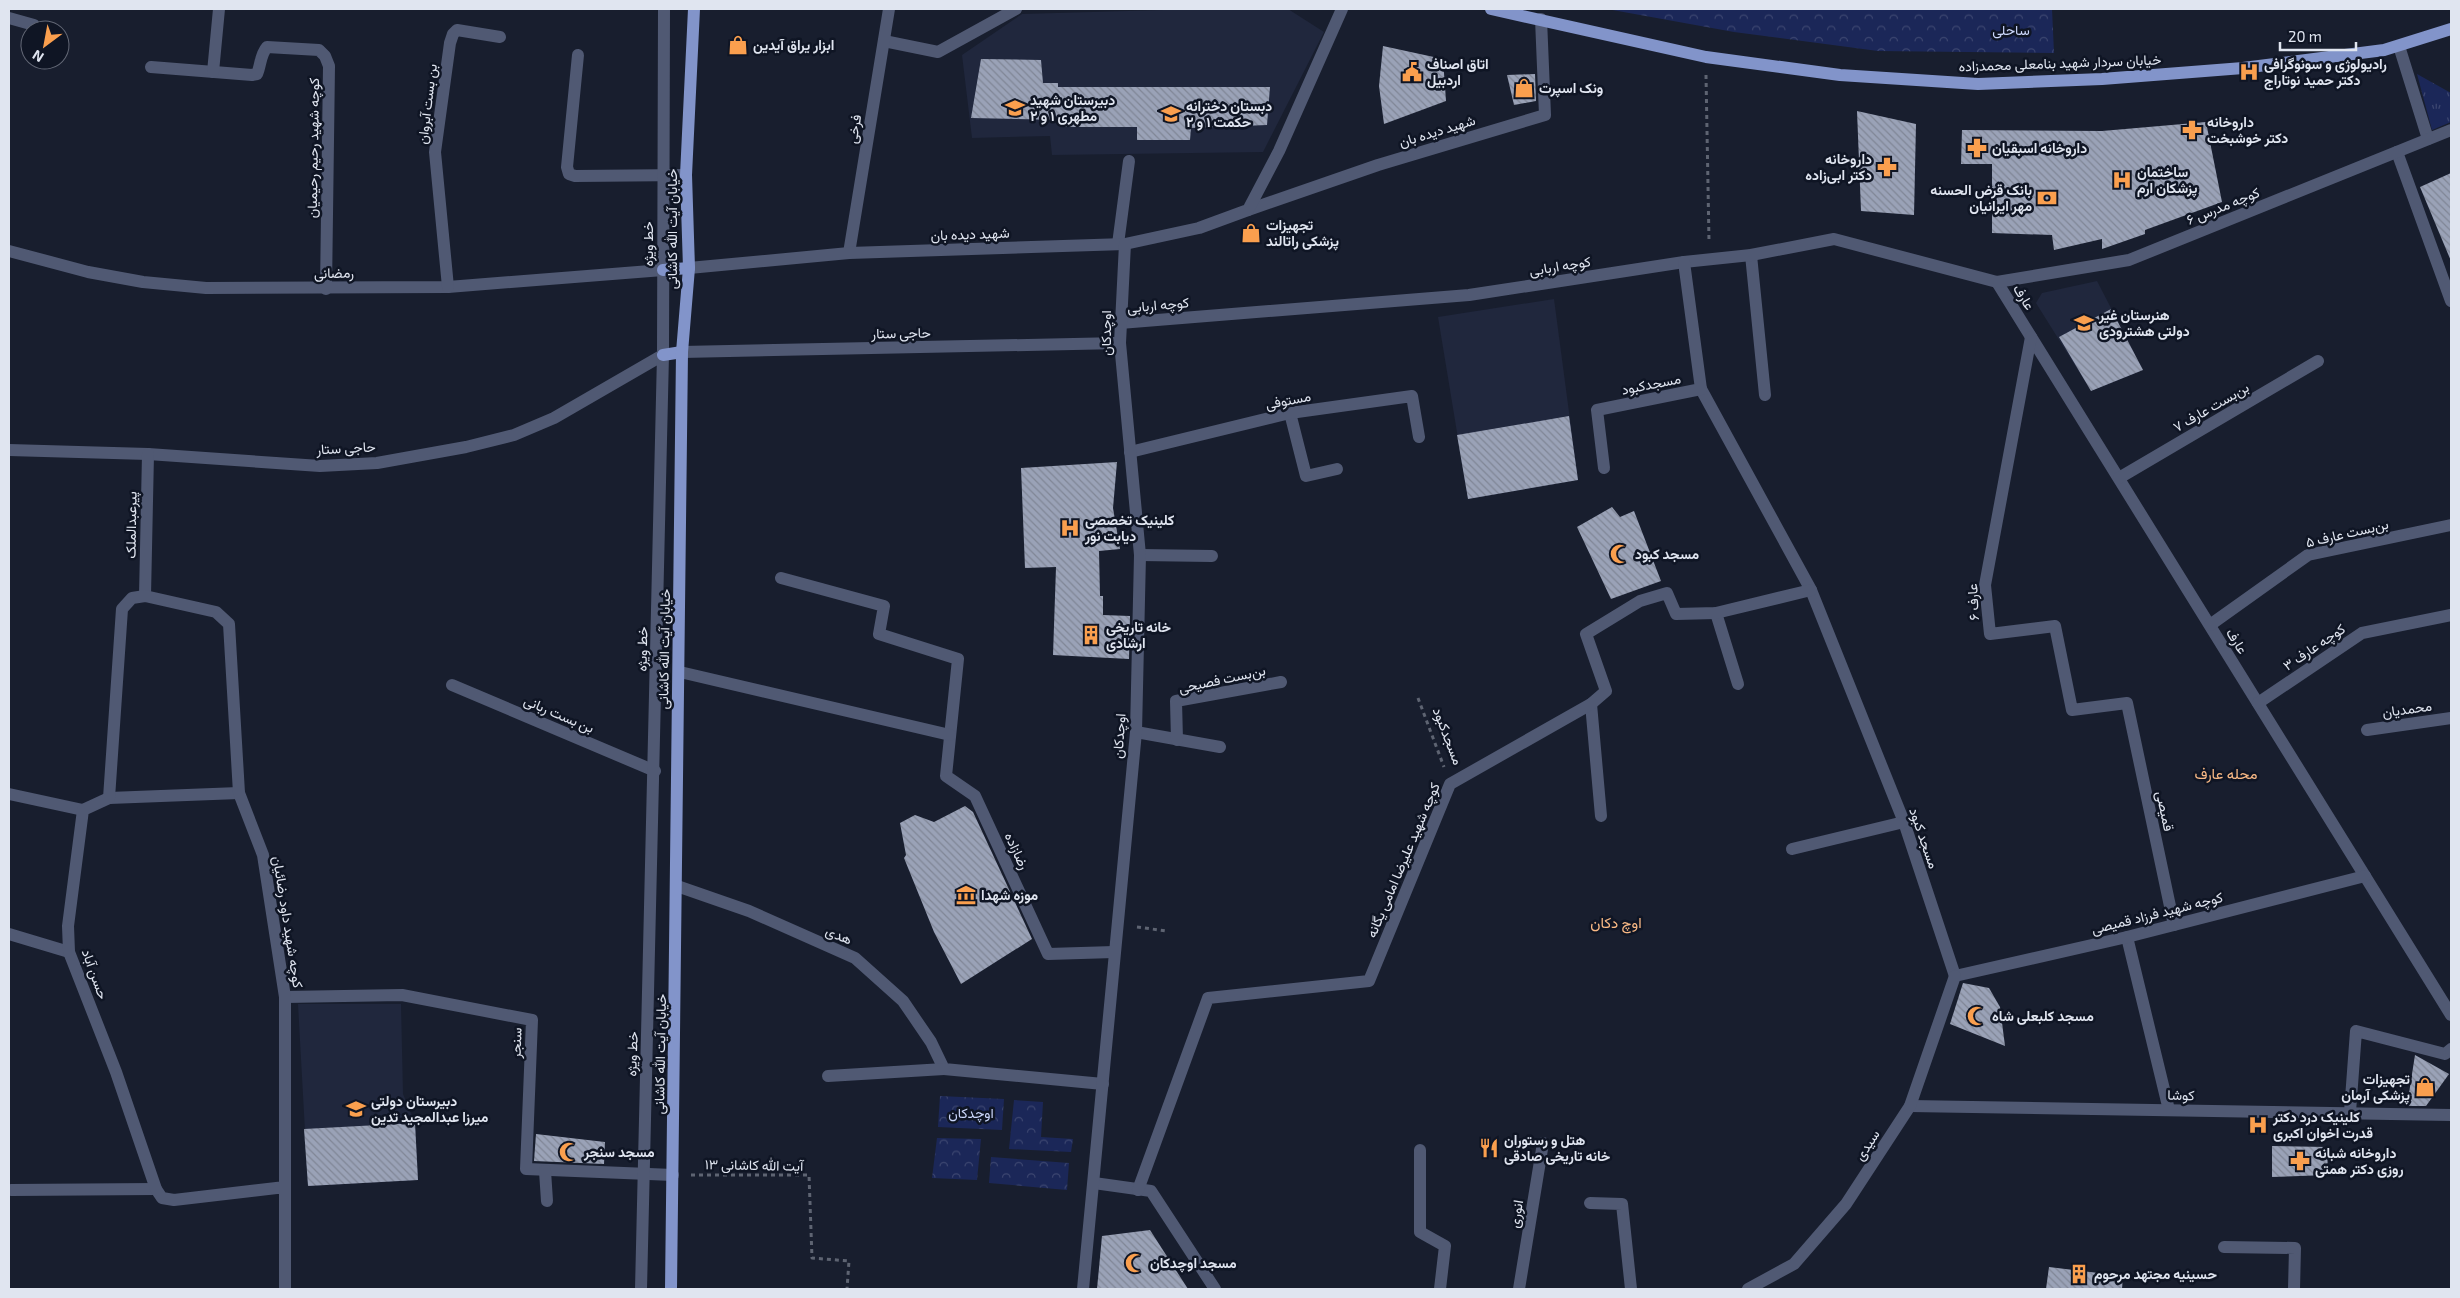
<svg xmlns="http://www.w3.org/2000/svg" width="2460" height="1298" font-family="'Exo 2',Vazirmatn,sans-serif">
  <defs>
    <pattern id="grass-tufts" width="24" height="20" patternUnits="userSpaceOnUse" patternTransform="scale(1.25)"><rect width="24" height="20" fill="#1b2758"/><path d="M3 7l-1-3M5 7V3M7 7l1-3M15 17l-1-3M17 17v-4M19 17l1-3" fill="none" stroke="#3c4670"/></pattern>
    <pattern id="park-crowns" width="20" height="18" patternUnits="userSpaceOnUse" patternTransform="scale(1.25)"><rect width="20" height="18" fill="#1b2758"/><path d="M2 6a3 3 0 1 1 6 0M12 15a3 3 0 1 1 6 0" fill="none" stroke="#3c4670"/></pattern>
    <pattern id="building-back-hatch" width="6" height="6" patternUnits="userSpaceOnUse" patternTransform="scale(1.25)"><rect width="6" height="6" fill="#9aa2b7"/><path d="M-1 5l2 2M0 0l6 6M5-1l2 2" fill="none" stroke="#808696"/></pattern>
  </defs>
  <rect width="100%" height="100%" fill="#181e2e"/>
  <!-- built -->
  <g fill="#20273d">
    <path d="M 1198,9 L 1288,9 L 1324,32 L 1263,152 L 1052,155 L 1050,136 L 972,138 L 962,55 L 1022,14 Z"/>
    <path d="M 2097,281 L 2143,370 L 2091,391 L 2036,303 L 2042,293 Z"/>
    <path d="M 1554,299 L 1578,480 L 1468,499 L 1438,317 Z"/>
    <path d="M 298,1004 L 401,1004 L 403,1094 L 415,1123 L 418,1180 L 308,1186 Z"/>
  </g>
  <!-- grass -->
  <path fill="url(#grass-tufts)" d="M 2417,74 L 2451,93 L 2451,122 L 2432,130 Z"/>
  <!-- park -->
  <g fill="url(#park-crowns)">
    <path d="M 1607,9 L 2052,9 L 2054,53 L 1878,51 L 1734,32 Z"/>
    <path d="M 940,1096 L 1004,1099 L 1002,1130 L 938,1127 Z"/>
    <path d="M 1014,1100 L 1043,1102 L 1041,1137 L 1073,1139 L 1071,1152 L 1009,1149 Z"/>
    <path d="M 937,1138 L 981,1139 L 977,1180 L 932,1178 Z"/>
    <path d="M 991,1157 L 1069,1163 L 1067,1190 L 989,1183 Z"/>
  </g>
  <!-- building -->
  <g fill="url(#building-back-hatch)">
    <path d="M 1383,46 L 1443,59 L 1446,101 L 1384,124 L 1379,86 Z"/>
    <path d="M 981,59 L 1041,60 L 1043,83 L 1058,83 L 1058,87 L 1270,87 L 1267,125 L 1191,128 L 1190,140 L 1137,140 L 1137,127 L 1061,127 L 1062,120 L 971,118 Z"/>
    <path d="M 1535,74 L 1536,101 L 1514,105 L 1507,75 Z"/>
    <path d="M 1857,111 L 1916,124 L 1914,215 L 1861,211 Z"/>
    <path d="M 2206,122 L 2222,202 L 2145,230 L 2145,234 L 2102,249 L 2102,239 L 2054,250 L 2052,235 L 1992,233 L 1992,164 L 1961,164 L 1962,130 L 2102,131 Z"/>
    <path d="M 2451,173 L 2451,261 L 2420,187 Z"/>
    <path d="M 2111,309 L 2143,370 L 2091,391 L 2059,337 Z"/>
    <path d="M 1569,416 L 1578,480 L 1468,499 L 1457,435 Z"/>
    <path d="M 1117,462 L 1113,508 L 1120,549 L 1099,551 L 1100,596 L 1103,596 L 1103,615 L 1130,616 L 1129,659 L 1053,655 L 1056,567 L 1025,568 L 1021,468 Z"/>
    <path d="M 1612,507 L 1620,517 L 1634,511 L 1661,581 L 1611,599 L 1577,527 Z"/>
    <path d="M 965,806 L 973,812 L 1032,939 L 961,984 L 934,932 L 904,858 L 906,855 L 900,823 L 915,815 L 934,822 Z"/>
    <path d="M 1963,983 L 1989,988 L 2000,1007 L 2005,1046 L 1950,1024 Z"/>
    <path d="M 2415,1055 L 2449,1074 L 2426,1106 L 2407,1106 Z"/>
    <path d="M 415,1123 L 418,1180 L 308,1186 L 304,1129 Z"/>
    <path d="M 536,1134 L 605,1142 L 604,1164 L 534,1161 Z"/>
    <path d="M 2272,1146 L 2327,1147 L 2328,1175 L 2272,1177 Z"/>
    <path d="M 1150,1230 L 1188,1289 L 1097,1289 L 1102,1236 Z"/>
    <path d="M 2049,1267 L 2123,1276 L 2122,1289 L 2046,1289 Z"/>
  </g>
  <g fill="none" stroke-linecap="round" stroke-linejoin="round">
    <!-- path -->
    <g stroke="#5e6472" stroke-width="3" stroke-dasharray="4 4" stroke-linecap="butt">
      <path d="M 1706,75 L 1709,241"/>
      <path d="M 1418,698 L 1444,767"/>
      <path d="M 1137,927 L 1167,931"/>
      <path d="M 691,1175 L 809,1175 L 812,1258 L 849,1261 L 847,1289"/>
    </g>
    <!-- minor -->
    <g stroke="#505973" stroke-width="12">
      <path d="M 9,18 L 34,25"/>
      <path d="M 884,41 L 938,52 L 1016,9"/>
      <path d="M 2399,46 L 2428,139"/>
      <path d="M 578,55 L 567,167 L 569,174 L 575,176 L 686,175"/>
      <path d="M 151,67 L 252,75 L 257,74 C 261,65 260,55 267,47 L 319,50 L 325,56 L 329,66 L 326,289"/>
      <path d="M 213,72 L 219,9"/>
      <path d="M 2397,152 L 2451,301"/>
      <path d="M 1248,210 L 1378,165 L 1545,115 L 1541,19"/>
      <path d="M 1118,244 L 1129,161"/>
      <path d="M 9,251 L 88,272 L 143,282 L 206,288 L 448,287 L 663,270"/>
      <path d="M 849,253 L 889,9"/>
      <path d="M 1751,255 L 1765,395"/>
      <path d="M 689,268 L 849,253 L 1125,244 L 1199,228 L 1248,210 L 1279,151 L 1342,9"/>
      <path d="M 1997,282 L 2451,1015"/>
      <path d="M 448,287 L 435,152 L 450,43 L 453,34 L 457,30 L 500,37"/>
      <path d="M 1120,323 L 1469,295 L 1684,262 L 1751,255 L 1834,239 L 1997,282 L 2129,260 L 2451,130"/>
      <path d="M 2031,337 L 1985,585 L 1990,634 L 2055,626 L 2072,710 L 2127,703 L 2174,925"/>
      <path d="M 682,352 L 1120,343"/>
      <path d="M 1701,389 L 1811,590 L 1904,822 L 1955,976"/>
      <path d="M 1290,413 L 1306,476 L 1337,469"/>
      <path d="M 9,450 L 148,454 L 320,466 L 377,463 L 466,447 L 514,435 L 554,418 L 663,355"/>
      <path d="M 1130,452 L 1290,413 L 1412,396 L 1419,437"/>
      <path d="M 1604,468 L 1597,410 L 1701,389 L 1684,262"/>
      <path d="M 2119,478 L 2318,361"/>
      <path d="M 1140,555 L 1212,556"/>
      <path d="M 781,578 L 884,606 L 879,634 L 958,659 L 946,776 L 975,796 L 1048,954 L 1114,952"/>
      <path d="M 145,596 L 148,454"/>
      <path d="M 1716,613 L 1738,684"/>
      <path d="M 2210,625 L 2308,555 L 2451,525"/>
      <path d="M 680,672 L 950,735"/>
      <path d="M 452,685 L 655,771"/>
      <path d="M 2258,703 L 2362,633 L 2451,615"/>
      <path d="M 1591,704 L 1601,816"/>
      <path d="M 2367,730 L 2451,718"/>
      <path d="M 1136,732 L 1220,747"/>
      <path d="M 1177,740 L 1176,701 L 1281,682"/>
      <path d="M 9,794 L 83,810"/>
      <path d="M 109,798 L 239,793"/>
      <path d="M 1792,849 L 1904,822"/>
      <path d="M 677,886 L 749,911 L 855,958 L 903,1001 L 931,1042 L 944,1069 L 1103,1084"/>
      <path d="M 9,934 L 69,952"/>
      <path d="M 2127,937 L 2169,1110"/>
      <path d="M 1955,976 L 2127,937 L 2365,876"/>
      <path d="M 285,997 L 402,995 L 532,1020 L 526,1169 L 673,1175"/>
      <path d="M 828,1076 L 944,1069"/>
      <path d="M 1910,1106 L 2451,1115"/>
      <path d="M 2350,1112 L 2356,1031 L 2445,1054 L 2451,1049"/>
      <path d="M 1420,1150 L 1420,1232 L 1445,1246 L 1440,1289"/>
      <path d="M 545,1171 L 547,1201"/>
      <path d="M 1094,1183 L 1151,1191 L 1215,1289"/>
      <path d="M 11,1190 L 156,1189"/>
      <path d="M 1138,1190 L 1208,998 L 1369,981 L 1450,784 L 1591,704 L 1606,691 L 1586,634 L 1640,601 L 1667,593 L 1676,614 L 1716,613 L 1811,590"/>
      <path d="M 1590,1203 L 1622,1204 L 1631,1289"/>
      <path d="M 2224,1247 L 2295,1248 L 2294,1289"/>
      <path d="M 285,1289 L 285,997 L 263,855 L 239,793 L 229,624 L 216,612 L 145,596 L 132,598 L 122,609 L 109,798 L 83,810 L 68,926 L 69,952 L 116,1072 L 156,1189 L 162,1198 L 174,1200 L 285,1187"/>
      <path d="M 641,1289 L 663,355 L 664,9"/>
      <path d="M 1083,1289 L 1136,732 L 1140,555 L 1120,343 L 1125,244"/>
      <path d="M 1519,1289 L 1543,1143"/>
      <path d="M 1748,1289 L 1794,1264 L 1846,1204 L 1910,1106 L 1955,976"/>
    </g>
    <!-- major -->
    <g stroke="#8294ca" stroke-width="12">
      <path d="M 1491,9 L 1706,57 L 1840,75 L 1978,84 L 2102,79 L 2243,68 L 2384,50 L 2451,29"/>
      <path d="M 663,270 L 689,268"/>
      <path d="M 663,355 L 682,352"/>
      <path d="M 671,1289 L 682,352 L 689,268 L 686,175 L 694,9"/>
    </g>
  </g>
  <!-- icons -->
  <defs>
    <symbol id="shop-bare" viewBox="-9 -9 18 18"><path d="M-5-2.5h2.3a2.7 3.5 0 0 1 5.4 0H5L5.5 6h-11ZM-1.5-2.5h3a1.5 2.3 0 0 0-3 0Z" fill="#fa9f4e" stroke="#0f1524" stroke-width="2.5" paint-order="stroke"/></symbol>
    <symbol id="civic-bare" viewBox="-9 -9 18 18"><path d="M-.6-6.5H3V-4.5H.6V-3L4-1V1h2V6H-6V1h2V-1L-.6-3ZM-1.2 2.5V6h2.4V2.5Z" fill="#fa9f4e" stroke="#0f1524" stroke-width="2.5" paint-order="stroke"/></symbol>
    <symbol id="hospital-bare" viewBox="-9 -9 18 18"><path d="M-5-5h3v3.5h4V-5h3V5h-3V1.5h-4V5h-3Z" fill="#fa9f4e" stroke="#0f1524" stroke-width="2.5" paint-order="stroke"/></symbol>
    <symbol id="school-bare" viewBox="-9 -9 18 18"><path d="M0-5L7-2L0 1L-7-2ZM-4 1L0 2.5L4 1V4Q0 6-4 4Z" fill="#fa9f4e" stroke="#0f1524" stroke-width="2.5" paint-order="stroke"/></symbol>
    <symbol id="pharmacy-bare" viewBox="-9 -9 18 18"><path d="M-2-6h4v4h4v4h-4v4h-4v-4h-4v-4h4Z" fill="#fa9f4e" stroke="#0f1524" stroke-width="2.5" paint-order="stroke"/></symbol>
    <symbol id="bank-bare" viewBox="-9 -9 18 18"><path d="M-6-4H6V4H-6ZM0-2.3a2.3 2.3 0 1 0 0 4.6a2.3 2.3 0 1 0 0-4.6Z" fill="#fa9f4e" stroke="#0f1524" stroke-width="2.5" paint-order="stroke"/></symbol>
    <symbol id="mosque-bare" viewBox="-9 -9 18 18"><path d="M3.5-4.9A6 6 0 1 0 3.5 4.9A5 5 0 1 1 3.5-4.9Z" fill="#fa9f4e" stroke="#0f1524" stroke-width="2.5" paint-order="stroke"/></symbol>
    <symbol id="building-bare" viewBox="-9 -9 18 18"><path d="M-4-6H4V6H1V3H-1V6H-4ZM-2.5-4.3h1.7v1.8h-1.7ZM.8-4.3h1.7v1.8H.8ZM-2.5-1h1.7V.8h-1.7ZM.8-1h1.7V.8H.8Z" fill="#fa9f4e" stroke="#0f1524" stroke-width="2.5" paint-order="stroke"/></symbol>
    <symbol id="museum-bare" viewBox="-9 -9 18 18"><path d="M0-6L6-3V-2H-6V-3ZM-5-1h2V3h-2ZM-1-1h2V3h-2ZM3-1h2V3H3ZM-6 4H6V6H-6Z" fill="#fa9f4e" stroke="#0f1524" stroke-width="2.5" paint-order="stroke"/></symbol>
    <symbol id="restaurant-bare" viewBox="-9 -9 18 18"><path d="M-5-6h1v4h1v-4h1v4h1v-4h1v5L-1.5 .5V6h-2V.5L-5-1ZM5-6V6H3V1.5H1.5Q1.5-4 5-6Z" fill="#fa9f4e" stroke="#0f1524" stroke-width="2.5" paint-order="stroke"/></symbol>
  </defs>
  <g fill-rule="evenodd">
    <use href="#shop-bare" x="724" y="31" width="28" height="28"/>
    <use href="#civic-bare" x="1398" y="58" width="28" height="28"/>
    <use href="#hospital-bare" x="2235" y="58" width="28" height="28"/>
    <use href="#shop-bare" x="1510" y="74" width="28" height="28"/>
    <use href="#school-bare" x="1001" y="94" width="28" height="28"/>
    <use href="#school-bare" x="1157" y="100" width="28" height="28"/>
    <use href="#pharmacy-bare" x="2178" y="116" width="28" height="28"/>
    <use href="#pharmacy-bare" x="1963" y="134" width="28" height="28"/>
    <use href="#pharmacy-bare" x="1873" y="153" width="28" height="28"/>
    <use href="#hospital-bare" x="2108" y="166" width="28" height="28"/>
    <use href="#bank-bare" x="2033" y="184" width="28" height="28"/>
    <use href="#shop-bare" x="1237" y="219" width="28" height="28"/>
    <use href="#school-bare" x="2070" y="309" width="28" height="28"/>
    <use href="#hospital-bare" x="1056" y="514" width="28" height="28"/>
    <use href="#mosque-bare" x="1606" y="540" width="28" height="28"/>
    <use href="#building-bare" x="1077" y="621" width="28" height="28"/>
    <use href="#museum-bare" x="952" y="881" width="28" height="28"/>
    <use href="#mosque-bare" x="1963" y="1002" width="28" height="28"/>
    <use href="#shop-bare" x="2411" y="1073" width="28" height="28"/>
    <use href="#school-bare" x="342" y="1095" width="28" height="28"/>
    <use href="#hospital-bare" x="2244" y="1111" width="28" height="28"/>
    <use href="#restaurant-bare" x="1475" y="1134" width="28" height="28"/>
    <use href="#mosque-bare" x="555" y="1138" width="28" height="28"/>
    <use href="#pharmacy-bare" x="2286" y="1147" width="28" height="28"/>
    <use href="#mosque-bare" x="1121" y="1249" width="28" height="28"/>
    <use href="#building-bare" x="2065" y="1260" width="28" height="28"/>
  </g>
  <g text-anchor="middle" stroke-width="5" stroke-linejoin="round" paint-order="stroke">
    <!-- park labels -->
    <g font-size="14" fill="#cbd7fb" stroke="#0f1524">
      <text x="2011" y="35">ساحلی</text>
      <text x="971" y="1118">اوچدکان</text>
    </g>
    <!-- poi labels -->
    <g font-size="14" font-weight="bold" fill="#e0e5f0" stroke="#0f1524" text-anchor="start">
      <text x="753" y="50">ابزار یراق آیدین</text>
      <text x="1427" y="69">اتاق اصناف<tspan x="1427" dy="16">اردبیل</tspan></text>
      <text x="2264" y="69">رادیولوژی و سونوگرافی<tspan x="2264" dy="16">دکتر حمید نوتاراج</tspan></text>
      <text x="1539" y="93">ونک اسپرت</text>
      <text x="1030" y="105">دبیرستان شهید<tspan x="1030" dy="16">مطهری ۱ و ۲</tspan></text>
      <text x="1186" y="111">دبستان دخترانه<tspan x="1186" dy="16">حکمت ۱ و ۲</tspan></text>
      <text x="2207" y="127">داروخانه<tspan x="2207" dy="16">دکتر خوشبخت</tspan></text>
      <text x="1992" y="153">داروخانه اسبقیان</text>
      <text x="1872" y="164" text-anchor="end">داروخانه<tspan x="1872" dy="16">دکتر ابی‌زاده</tspan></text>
      <text x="2137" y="177">ساختمان<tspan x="2137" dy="16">پزشکان ارم</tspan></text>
      <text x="2032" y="195" text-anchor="end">بانک قرض الحسنه<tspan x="2032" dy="16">مهر ایرانیان</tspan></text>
      <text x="1266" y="230">تجهیزات<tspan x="1266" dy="16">پزشکی راتالند</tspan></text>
      <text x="2099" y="320">هنرستان غیر<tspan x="2099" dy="16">دولتی هشترودی</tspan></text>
      <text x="1085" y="525">کلینیک تخصصی<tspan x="1085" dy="16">دیابت نور</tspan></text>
      <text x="1635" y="559">مسجد کبود</text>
      <text x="1106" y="632">خانه تاریخی<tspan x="1106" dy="16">ارشادی</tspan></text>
      <text x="981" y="900">موزه شهدا</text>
      <text x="1992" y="1021">مسجد کلبعلی شاه</text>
      <text x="2410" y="1084" text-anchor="end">تجهیزات<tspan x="2410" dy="16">پزشکی آرمان</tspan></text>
      <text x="371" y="1106">دبیرستان دولتی<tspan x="371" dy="16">میرزا عبدالمجید تدین</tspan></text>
      <text x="2273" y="1122">کلینیک درد دکتر<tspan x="2273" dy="16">قدرت اخوان اکبری</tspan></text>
      <text x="1504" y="1145">هتل و رستوران<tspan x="1504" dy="16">خانه تاریخی صادقی</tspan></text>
      <text x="584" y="1157">مسجد سنجر</text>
      <text x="2315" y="1158">داروخانه شبانه<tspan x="2315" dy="16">روزی دکتر همتی</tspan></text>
      <text x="1150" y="1268">مسجد اوچدکان</text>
      <text x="2094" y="1279">حسینیه مجتهد مرحوم</text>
    </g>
    <!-- street labels -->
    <g font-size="14" fill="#e0e5f0" stroke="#0f1524">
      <text transform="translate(2060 63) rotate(-2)" y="5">خیابان سردار شهید بنامعلی محمدزاده</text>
      <text transform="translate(427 104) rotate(-83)" y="5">بن بست آبروان</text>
      <text transform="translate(854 129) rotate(-80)" y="5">فرخی</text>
      <text transform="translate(1437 131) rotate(-17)" y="5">شهید دیده بان</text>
      <text transform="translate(313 148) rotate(-89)" y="5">کوچه شهید رحیم رحیمیان</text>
      <text transform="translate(2223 206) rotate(-22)" y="5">کوچه مدرس ۶</text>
      <text transform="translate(672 229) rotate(-90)" y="5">خیابان آیت الله کاشانی</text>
      <text transform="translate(970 234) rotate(-2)" y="5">شهید دیده بان</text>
      <text transform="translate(648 244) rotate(-90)" y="5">خط ویژه</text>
      <text transform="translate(1560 266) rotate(-9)" y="5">کوچه اربابی</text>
      <text transform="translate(334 273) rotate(-1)" y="5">رمضانی</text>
      <text transform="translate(2024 297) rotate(58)" y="5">عارف</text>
      <text transform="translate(1158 305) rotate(-5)" y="5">کوچه اربابی</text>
      <text transform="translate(901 333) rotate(-1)" y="5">حاجی ستار</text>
      <text transform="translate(1106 333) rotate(-90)" y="5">اوچدکان</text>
      <text transform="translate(1651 384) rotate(-11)" y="5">مسجدکبود</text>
      <text transform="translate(1288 400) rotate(-11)" y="5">مستوفی</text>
      <text transform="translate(2211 407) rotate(-30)" y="5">بن‌بست عارف ۷</text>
      <text transform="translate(346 448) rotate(-3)" y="5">حاجی ستار</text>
      <text transform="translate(131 525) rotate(-89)" y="5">پیرعبدالملک</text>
      <text transform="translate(2347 533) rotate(-13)" y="5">بن‌بست عارف ۵</text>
      <text transform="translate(1973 602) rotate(-93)" y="5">عارف ۶</text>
      <text transform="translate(2237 641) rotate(58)" y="5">عارف</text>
      <text transform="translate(2314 647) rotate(-34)" y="5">کوچه عارف ۳</text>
      <text transform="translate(642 649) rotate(-89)" y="5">خط ویژه</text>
      <text transform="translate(664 649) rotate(-89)" y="5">خیابان آیت الله کاشانی</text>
      <text transform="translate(1222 679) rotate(-12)" y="5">بن‌بست فصیحی</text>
      <text transform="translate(2407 709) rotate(-8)" y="5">محمدیان</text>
      <text transform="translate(559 714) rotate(23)" y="5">بن بست ربانی</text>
      <text transform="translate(1119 736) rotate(-86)" y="5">اوچدکان</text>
      <text transform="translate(1448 736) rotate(69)" y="5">مسجدکبود</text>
      <text transform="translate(2165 811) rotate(78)" y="5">قمیصی</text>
      <text transform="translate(1924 838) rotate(71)" y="5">مسجد کبود</text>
      <text transform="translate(1017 851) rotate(65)" y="5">رضازاده</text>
      <text transform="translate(1403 860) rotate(-67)" y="5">کوچه شهید علیرضا امامی یگانه</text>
      <text transform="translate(2157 913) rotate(-14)" y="5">کوچه شهید فرزاد قمیصی</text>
      <text transform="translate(288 922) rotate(81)" y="5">کوچه شهید داود رضائیان</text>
      <text transform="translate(839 935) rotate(23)" y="5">هدی</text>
      <text transform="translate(95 974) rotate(70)" y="5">حسن آباد</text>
      <text transform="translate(516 1043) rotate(-88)" y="5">سنجر</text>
      <text transform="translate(632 1054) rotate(-88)" y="5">خط ویژه</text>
      <text transform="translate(660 1054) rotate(-89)" y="5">خیابان آیت الله کاشانی</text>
      <text transform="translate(2181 1095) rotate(1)" y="5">کوشا</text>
      <text transform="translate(1867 1145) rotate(-57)" y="5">سیدی</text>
      <text transform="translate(754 1165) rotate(1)" y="5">آیت الله کاشانی ۱۳</text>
      <text transform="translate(1516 1214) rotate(-81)" y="5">انوری</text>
    </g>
    <!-- neighbourhood labels -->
    <g font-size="15" fill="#faba86" stroke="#0f1524">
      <text x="2226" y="779">محله عارف</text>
      <text x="1616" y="928">اوچ دکان</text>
    </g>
  </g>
  <!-- border -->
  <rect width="2460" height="1298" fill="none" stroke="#e0e5f0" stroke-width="20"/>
  <!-- north arrow -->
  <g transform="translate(45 45) rotate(212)"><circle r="24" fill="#0f1524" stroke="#636876"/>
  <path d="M0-4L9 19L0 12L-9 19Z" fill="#fa9f4e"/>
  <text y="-8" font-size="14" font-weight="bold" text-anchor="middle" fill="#e0e5f0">N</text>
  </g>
  <!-- scale -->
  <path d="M2280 42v8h76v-8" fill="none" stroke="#e0e5f0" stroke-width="2.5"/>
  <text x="2288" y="42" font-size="15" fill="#e0e5f0" stroke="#0f1524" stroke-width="4" paint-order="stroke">20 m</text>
</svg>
